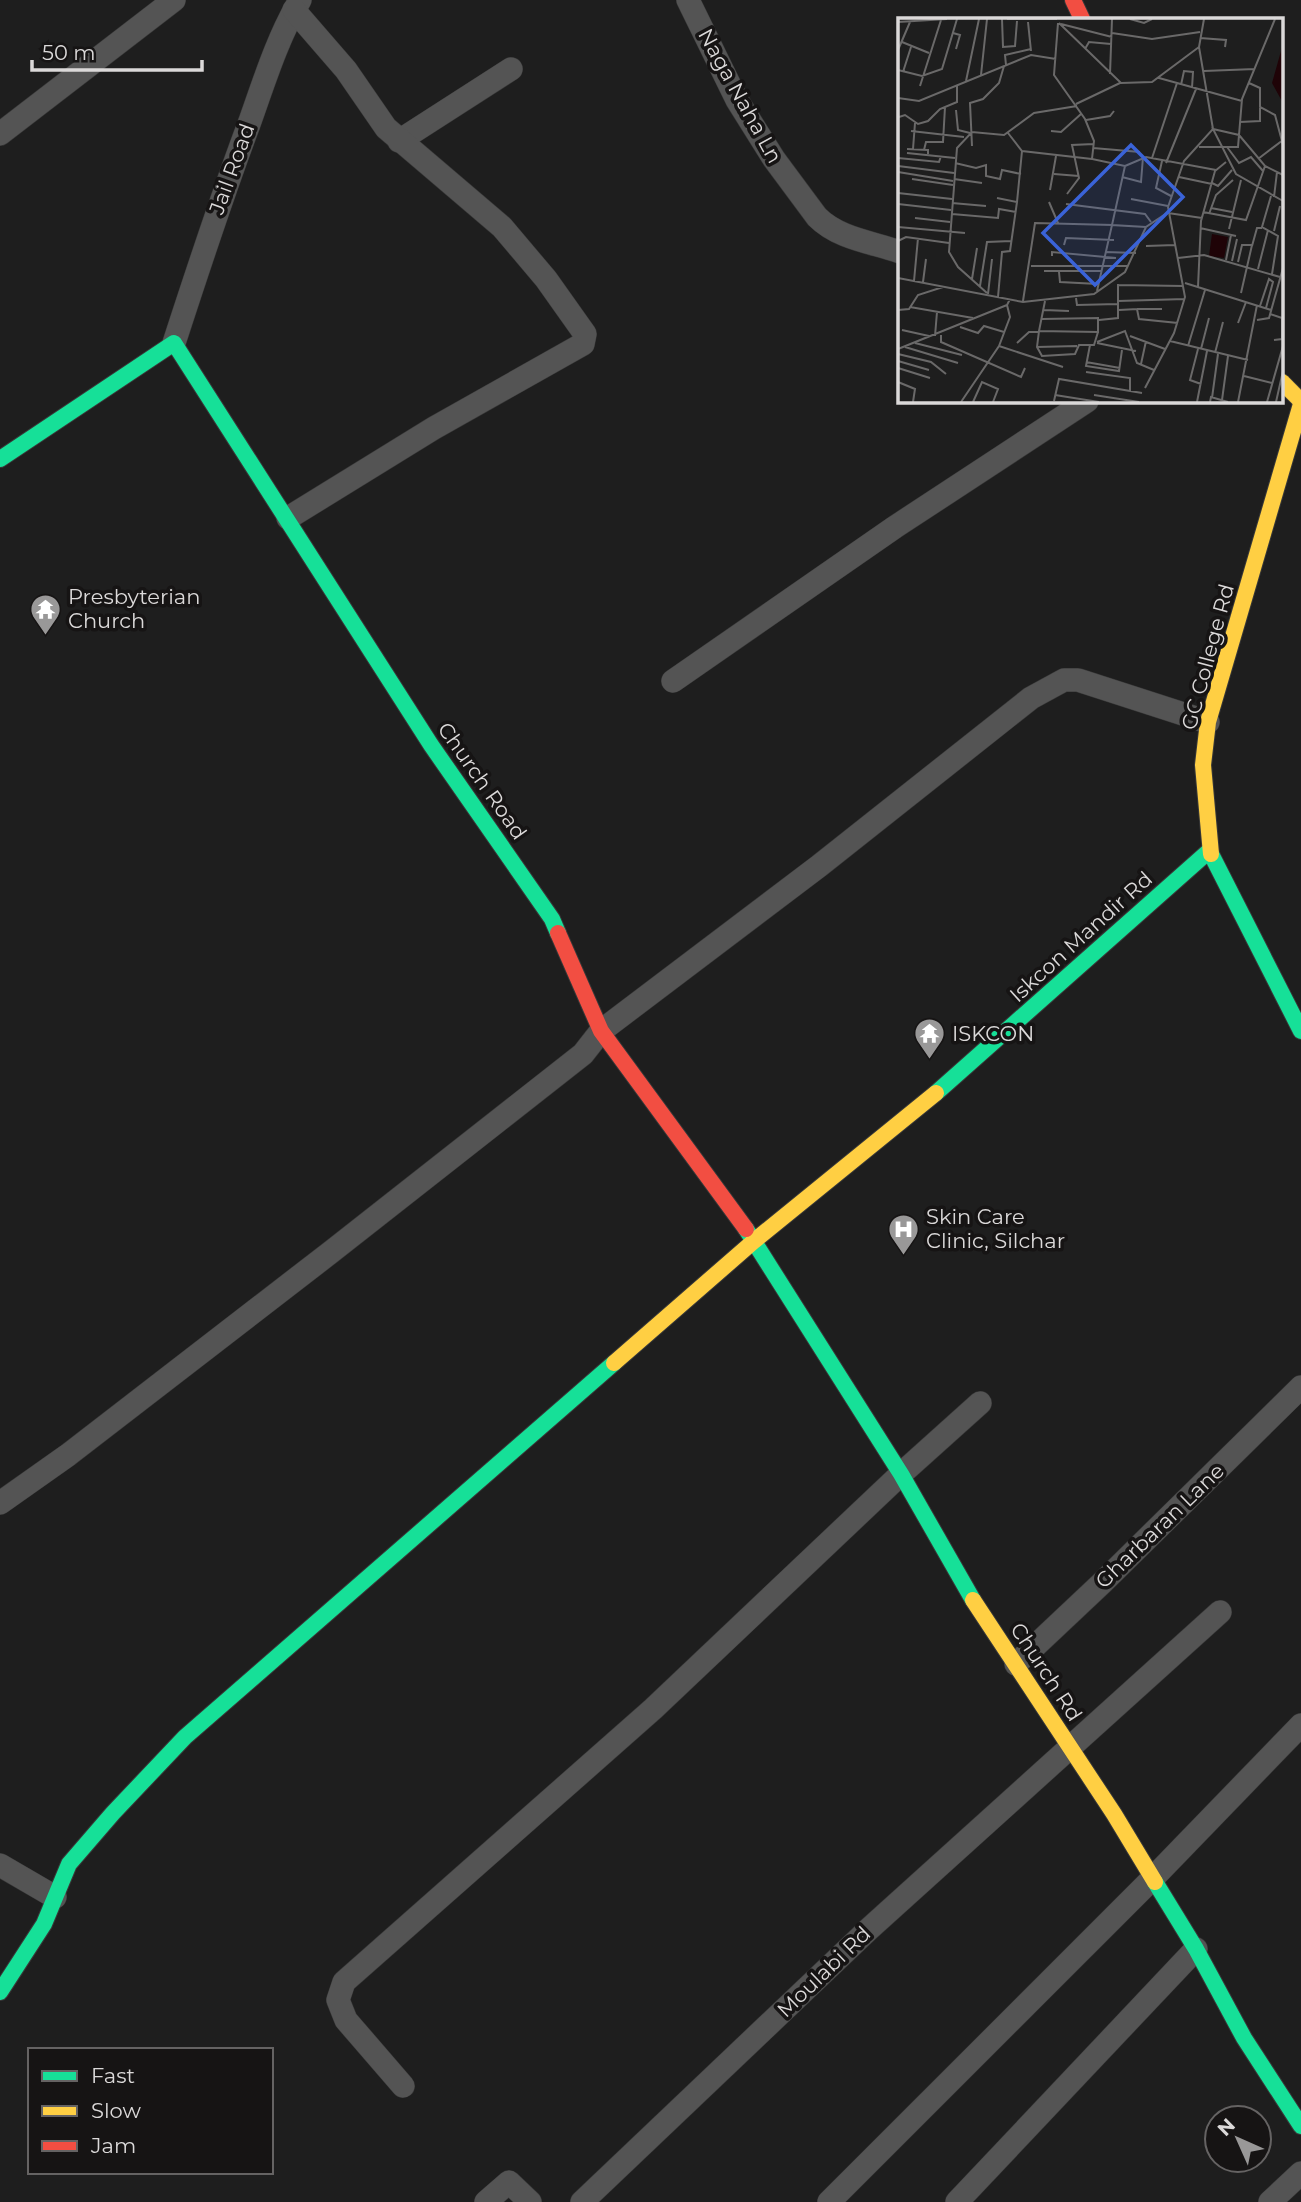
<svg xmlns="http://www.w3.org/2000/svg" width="1301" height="2202" font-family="Montserrat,sans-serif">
  <rect width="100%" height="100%" fill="#1e1e1e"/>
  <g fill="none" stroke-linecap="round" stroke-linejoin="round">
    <defs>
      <g id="street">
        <path d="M 688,0 L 737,100 L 774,159 L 817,217 C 839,239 872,242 900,252"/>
        <path d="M 0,134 L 174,0"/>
        <path d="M 399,141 L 511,69"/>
        <path d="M 174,343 C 198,269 222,196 249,124 C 264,82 277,39 300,0"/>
        <path d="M 288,518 L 434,428 L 583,344 L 585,334 L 546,279 L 502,227 L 386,128 L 346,70 L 294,10"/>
        <path d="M 673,681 L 895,527 L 1087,401"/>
        <path d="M 0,1503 L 68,1455 L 331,1252 L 583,1054 L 601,1031 L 819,866 L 1031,698 L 1064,680 L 1078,680 L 1208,722"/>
        <path d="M 1016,1664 L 1103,1582 L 1301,1387"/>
        <path d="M 0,1865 L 55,1897"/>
        <path d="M 403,2086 L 346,2020 L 338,2000 L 344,1982 L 653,1709 L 901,1474 L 980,1403"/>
        <path d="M 486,2202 L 509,2182 L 530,2202"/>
        <path d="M 582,2202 L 869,1929 L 1220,1612"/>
        <path d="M 829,2202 L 1153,1878 L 1301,1725"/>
        <path d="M 957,2202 L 1196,1949"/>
        <path d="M 1270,2202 L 1301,2173"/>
      </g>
      <g id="fast">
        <path d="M 0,459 L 174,343 L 431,745 L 552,919 L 558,933"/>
        <path d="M 1211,854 L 1301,1031"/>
        <path d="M 936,1093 L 1209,851"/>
        <path d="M 746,1229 L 901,1474 L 973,1600"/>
        <path d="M 1155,1882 L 1196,1949 L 1244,2038 L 1301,2126"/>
        <path d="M 0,1992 L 44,1924 L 69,1864 L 113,1813 L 185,1737 L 614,1363"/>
      </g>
      <g id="slow">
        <path d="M 1282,382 L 1301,401"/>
        <path d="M 1211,854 L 1203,765 L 1208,722 L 1301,404"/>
        <path d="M 614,1363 L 754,1241 L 936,1093"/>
        <path d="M 973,1600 L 1114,1814 L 1155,1882"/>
      </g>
      <g id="jam">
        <path d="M 1073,0 L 1082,19"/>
        <path d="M 558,933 L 601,1031 L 746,1229"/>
      </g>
    </defs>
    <!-- street casing -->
    <use href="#street" stroke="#383838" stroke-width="24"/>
    <!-- fast casing -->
    <use href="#fast" stroke="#383838" stroke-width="18"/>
    <!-- slow casing -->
    <use href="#slow" stroke="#383838" stroke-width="18"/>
    <!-- jam casing -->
    <use href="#jam" stroke="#383838" stroke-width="18"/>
    <!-- street -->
    <use href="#street" stroke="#545454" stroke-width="23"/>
    <!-- fast -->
    <use href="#fast" stroke="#16e098" stroke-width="16"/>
    <!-- slow -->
    <use href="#slow" stroke="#ffcf43" stroke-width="16"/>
    <!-- jam -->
    <use href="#jam" stroke="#f24e42" stroke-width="16"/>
  </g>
  <!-- icons -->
  <defs>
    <symbol id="temple-pin" viewBox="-11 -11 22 30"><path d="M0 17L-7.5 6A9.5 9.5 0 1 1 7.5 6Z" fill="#999898" stroke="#161414"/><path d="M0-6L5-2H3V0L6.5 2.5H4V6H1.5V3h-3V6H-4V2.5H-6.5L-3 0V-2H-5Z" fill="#fff"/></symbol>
    <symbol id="hospital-pin" viewBox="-11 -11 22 30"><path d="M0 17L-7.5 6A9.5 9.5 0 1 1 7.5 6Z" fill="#999898" stroke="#161414"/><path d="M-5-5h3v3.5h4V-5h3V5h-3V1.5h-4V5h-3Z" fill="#fff"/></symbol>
  </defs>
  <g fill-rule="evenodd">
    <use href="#temple-pin" x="28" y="592" width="35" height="47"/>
    <use href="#temple-pin" x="912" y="1016" width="35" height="47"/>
    <use href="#hospital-pin" x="886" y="1212" width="35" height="47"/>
  </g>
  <g text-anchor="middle" stroke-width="7" stroke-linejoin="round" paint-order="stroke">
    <!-- street labels -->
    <g font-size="21" fill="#dbd9d9" stroke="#161414">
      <text transform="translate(740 96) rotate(61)" y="7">Naga Naha Ln</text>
      <text transform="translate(232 169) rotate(-70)" y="7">Jail Road</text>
      <text transform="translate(1208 657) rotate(-75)" y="7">GC College Rd</text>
      <text transform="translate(482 781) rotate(55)" y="7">Church Road</text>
      <text transform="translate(1081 937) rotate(-42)" y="7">Iskcon Mandir Rd</text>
      <text transform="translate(1160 1526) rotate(-44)" y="7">Gharbaran Lane</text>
      <text transform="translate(1046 1672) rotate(57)" y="7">Church Rd</text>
      <text transform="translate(824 1972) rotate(-44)" y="7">Moulabi Rd</text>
    </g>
    <!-- poi labels -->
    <g font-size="21" fill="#dbd9d9" stroke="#161414" text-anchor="start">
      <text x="68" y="604">Presbyterian<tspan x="68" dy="24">Church</tspan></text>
      <text x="952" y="1041">ISKCON</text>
      <text x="926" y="1224">Skin Care<tspan x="926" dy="24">Clinic, Silchar</tspan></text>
    </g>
  </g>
  <!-- overview -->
  <g transform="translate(898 18)">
    <rect width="385" height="385" fill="#1e1e1e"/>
    <path d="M 385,26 L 385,85 L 374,65 ZM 314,216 L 330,219 L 326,240 L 311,238 Z" fill="#1f0307"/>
    <path fill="none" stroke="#6a6969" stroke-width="2" d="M 104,1 L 105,29 L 117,28 L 119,3M 109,1 L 159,1M 232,1 L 246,5 L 254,1M 0,4 L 49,1M 130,4 L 133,33M 160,5 L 156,57 L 187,101 L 196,123 L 194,141 L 227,148 L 214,207 L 248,209M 161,5 L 223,65 L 254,64 L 301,29M 163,6 L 214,19M 55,15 L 62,17 L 58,31M 214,15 L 254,21 L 302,14M 302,20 L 328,22 L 327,29M 4,24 L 31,35M 187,31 L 191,24 L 213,26M 0,32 L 12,4M 108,47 L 107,37 L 133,31M 0,52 L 24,58 L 44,51 L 59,1M 306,53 L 357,51M 5,54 L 13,29M 212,56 L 214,1M 83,57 L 89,1M 261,60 L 344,83M 68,63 L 81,1M 351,65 L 362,70 L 362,89 L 377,97 L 385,127M 283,67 L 286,53 L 295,54 L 294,70M 22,68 L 43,2M 0,80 L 21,83 L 133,37 L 158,41M 178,86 L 222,65M 58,92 L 60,112 L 72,115M 1,99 L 7,97 L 20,106 L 30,103 L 42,91 L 59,84 L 59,67M 188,102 L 212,98 L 216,93M 342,104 L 362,103 L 362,90M 13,113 L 66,119M 153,113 L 163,114 L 183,96M 110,115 L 124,133 L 194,141M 74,128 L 72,85 L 85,81 L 101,65 L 106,48M 301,129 L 340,129 L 344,81 L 377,1M 329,129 L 341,145 L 353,139 L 365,153M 195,130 L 242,134M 9,131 L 30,132 L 30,136M 15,131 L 17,105M 26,132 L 28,124 L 45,124 L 47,89M 9,135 L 57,140M 0,140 L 41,144 L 43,138M 254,140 L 279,65M 360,141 L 385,122M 264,143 L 258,170 L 273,178M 57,145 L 78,150 L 88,147 L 88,158 L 102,161 L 104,152 L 123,156M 268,145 L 298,71M 0,148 L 56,155M 227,148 L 248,139 L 318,152M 0,154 L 55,163M 156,156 L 181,158M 385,157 L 367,148 L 341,117 L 315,111 L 338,156 L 385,183M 224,159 L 243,164 L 245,139M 281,159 L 314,166M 14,161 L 55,167M 56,161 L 84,165M 314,165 L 320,168 L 334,152M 152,172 L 158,138M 0,175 L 54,181M 169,176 L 181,160 L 174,127 L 196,126M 373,178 L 364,209 L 380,218 L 374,256M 376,179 L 379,154M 99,180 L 119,184 L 112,233 L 104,234 L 100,279M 233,181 L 270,188M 119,184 L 124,133M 151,184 L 160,205M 54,185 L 88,188M 0,186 L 53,192M 168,186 L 247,196 L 253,204M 313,190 L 334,194M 305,194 L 348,202 L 367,148M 270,195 L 304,200M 54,196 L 100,200 L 101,191 L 118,194M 311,196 L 318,177 L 335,162M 17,200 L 52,204M 0,209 L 67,215M 302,210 L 338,218M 331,211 L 343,162M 376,213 L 382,188M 0,223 L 8,219 L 51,225M 166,227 L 168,220 L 216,222M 248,228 L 277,227M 354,228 L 359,210 L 364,210M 207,234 L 238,235M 154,238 L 154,234 L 218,240M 280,240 L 306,237 L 382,259M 328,242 L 333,217M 334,243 L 339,221M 340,244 L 344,227 L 354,227 L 343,275M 133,248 L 230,248M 360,251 L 370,212M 146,253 L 203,253M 161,254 L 162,264 L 200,266M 0,260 L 125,284 L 196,276 L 227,254 L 248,209 L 269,195M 74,261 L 79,230M 16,263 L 20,220M 25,264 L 28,241M 287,265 L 373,292M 220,267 L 285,268M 82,268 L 89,224 L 113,223M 300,269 L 303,203 L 317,153 L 328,144M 89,275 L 60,249 L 51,234 L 59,130 L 74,114 L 106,117 L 136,95 L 179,88M 90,276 L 94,241M 178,280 L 179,287 L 220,286M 125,283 L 137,205 L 214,207 L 199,273M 220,283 L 287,281M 362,288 L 371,261 L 375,264 L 368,290M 12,289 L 75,300M 239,291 L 264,291M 0,292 L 11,291 L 20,277 L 45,269M 146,292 L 171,293M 221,292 L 239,291 L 241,301 L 280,305M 372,296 L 384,300 L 384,321 L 376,322M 144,301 L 200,300 L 200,314 L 141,313 L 147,283M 201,302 L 220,300 L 220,266M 359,302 L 371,300 L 385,250M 340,305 L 348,284M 62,309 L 80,315 L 86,308 L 106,314M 4,312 L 31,318M 141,313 L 139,329 L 144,338 L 177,336 L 181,327 L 196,327 L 200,314M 43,317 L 43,324 L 123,359 L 127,350M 37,318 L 39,294M 232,318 L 267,331M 272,323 L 350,342M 199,324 L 227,313 L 239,345 L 256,352M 17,325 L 64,337M 119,325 L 131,314 L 141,314M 199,325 L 238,333M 192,327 L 188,348 L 221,353 L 224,332M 101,328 L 165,349M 290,328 L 307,272M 7,329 L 60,345M 139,329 L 179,328M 0,331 L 109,287M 300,331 L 292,362 L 303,366M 303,331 L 311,300M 317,335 L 325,304M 0,336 L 33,344 L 48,356M 0,343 L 31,352M 188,344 L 222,350M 243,346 L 248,323M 0,350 L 32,360M 188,354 L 232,360 L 232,373M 346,358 L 374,365M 0,364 L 17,371 L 15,384M 247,370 L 276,315 L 287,279 L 270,189 L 286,143 L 315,111 L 301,29 L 306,1M 157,377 L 201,384M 196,377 L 241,384M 314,380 L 320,336M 324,382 L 330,338M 156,383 L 161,361 L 244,375M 63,384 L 101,328 L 112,299 L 109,287 L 112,281M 75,384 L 84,364 L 100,371 L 95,384M 299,384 L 309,333M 312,384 L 313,379 L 330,384M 340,384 L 359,287M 369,384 L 385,328M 378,384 L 385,353"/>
    <path fill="#3a63d8" fill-opacity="0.15" stroke="#3a63d8" stroke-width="3.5" d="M 233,127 L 285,179 L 197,267 L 145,215 Z"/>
    <rect width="385" height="385" fill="none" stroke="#dbd9d9" stroke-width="3.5"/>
  </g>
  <!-- legend -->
  <rect x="28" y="2048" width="245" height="126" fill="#161414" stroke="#656363" stroke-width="2"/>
  <rect x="42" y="2071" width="35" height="10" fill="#16e098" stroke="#656363" stroke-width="2"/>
  <text x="91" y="2083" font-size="21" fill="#dbd9d9">Fast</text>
  <rect x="42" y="2106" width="35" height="10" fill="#ffcf43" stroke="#656363" stroke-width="2"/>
  <text x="91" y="2118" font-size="21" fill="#dbd9d9">Slow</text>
  <rect x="42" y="2141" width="35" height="10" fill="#f24e42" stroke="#656363" stroke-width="2"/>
  <text x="91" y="2153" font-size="21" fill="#dbd9d9">Jam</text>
  <!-- north arrow -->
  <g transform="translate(1238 2139) rotate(315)"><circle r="33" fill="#161414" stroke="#656363" stroke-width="2"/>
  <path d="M0-5L12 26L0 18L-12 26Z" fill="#999898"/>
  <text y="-10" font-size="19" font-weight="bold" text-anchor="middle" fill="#dbd9d9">N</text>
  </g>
  <!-- scale -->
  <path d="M32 60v10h170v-10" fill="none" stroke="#dbd9d9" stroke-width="3.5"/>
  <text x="42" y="60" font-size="21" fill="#dbd9d9" stroke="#161414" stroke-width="5" paint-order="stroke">50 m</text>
</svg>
